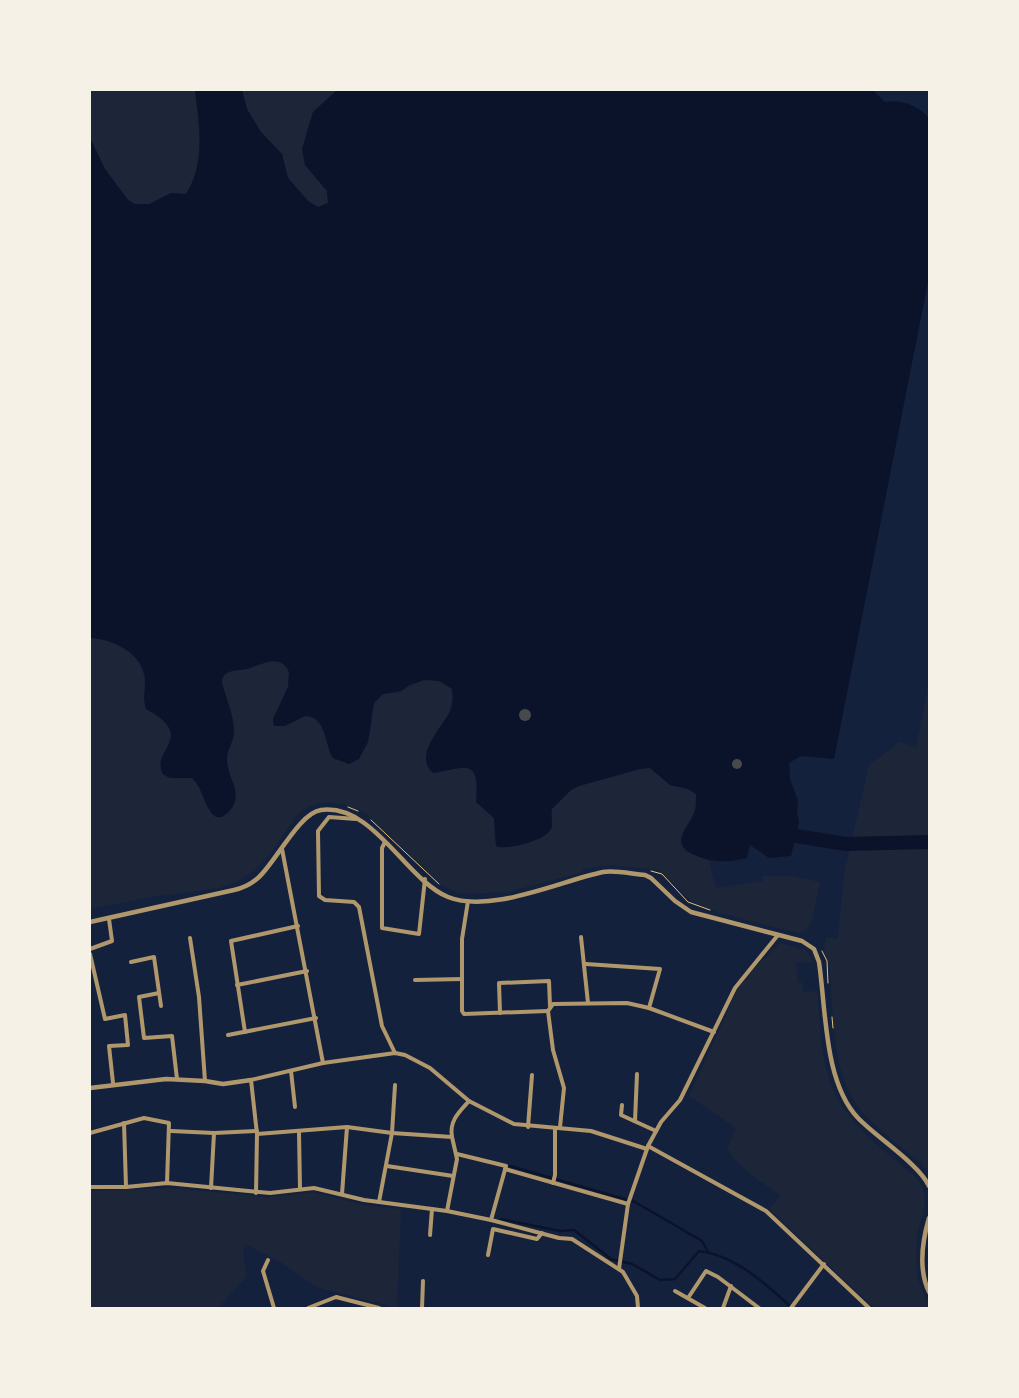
<svg xmlns="http://www.w3.org/2000/svg" width="1019" height="1398" font-family="'Noto Sans',sans-serif">
  <rect width="100%" height="100%" fill="#14213d"/>
  <!-- green -->
  <g fill="#1d2539">
    <path d="M 90,90 L 195,90 C 200,125 206,163 186,194 L 171,193 L 149,204 L 135,204 L 128,200 L 105,169 L 90,138 Z"/>
    <path d="M 242,90 L 337,90 L 313,112 L 306,134 L 305,165 L 327,191 L 328,203 L 318,208 L 308,201 L 288,178 L 282,154 L 261,132 L 246,109 Z"/>
    <path d="M 90,638 C 112,639 139,651 144,676 C 146,683 144,691 144,699 L 170,728 L 171,734 L 161,771 L 166,777 L 192,778 C 204,789 204,807 216,817 L 231,809 C 242,783 230,785 227,764 C 226,753 233,744 234,733 C 235,718 226,698 222,683 C 222,679 223,675 227,673 C 232,670 241,670 247,669 C 260,665 281,652 289,672 L 288,687 L 273,719 L 297,719 L 305,716 L 313,717 L 321,726 L 333,758 L 349,764 L 359,759 C 363,750 368,740 371,730 C 372,722 371,707 376,700 C 382,690 392,695 400,692 C 419,683 429,672 451,686 L 453,697 L 433,773 C 467,766 480,758 476,802 L 494,818 L 495,842 L 519,846 L 532,840 L 541,839 L 552,826 L 552,809 L 571,790 L 579,786 L 640,769 L 650,768 L 670,785 L 688,789 L 696,794 L 694,813 L 682,834 L 681,843 L 685,851 L 709,861 L 716,888 L 763,881 L 763,876 L 792,876 L 820,882 L 812,920 L 806,931 L 799,933 L 720,913 L 692,902 L 659,870 L 610,865 L 583,869 L 583,872 L 508,892 L 460,894 L 441,885 L 365,813 L 344,804 L 324,802 L 306,808 L 297,815 L 271,853 L 254,871 L 236,882 L 220,888 L 151,897 L 90,909 Z"/>
    <path d="M 929,681 L 929,1172 C 910,1152 886,1136 866,1116 C 830,1080 834,1013 829,964 L 824,951 L 826,937 L 838,939 L 844,874 L 869,765 L 900,742 L 916,748 Z"/>
    <path d="M 780,943 L 806,950 L 813,962 L 796,963 L 798,983 L 802,982 L 803,992 L 817,991 C 820,1017 820,1047 827,1072 C 839,1120 882,1148 918,1179 C 933,1205 919,1214 917,1239 C 916,1250 916,1261 917,1271 C 918,1286 928,1299 929,1308 L 874,1308 L 769,1209 L 781,1195 C 761,1182 741,1170 727,1149 L 736,1128 L 689,1096 L 737,990 L 756,966 Z"/>
    <path d="M 167,1188 L 269,1197 L 313,1192 L 364,1205 L 401,1209 L 397,1308 L 316,1287 L 279,1261 L 245,1244 L 243,1254 L 247,1276 L 218,1308 L 90,1308 L 90,1191 Z"/>
  </g>
  <!-- water -->
  <path fill="#0b132b" d="M 195,90 L 242,90 L 247,109 L 261,132 L 282,154 L 288,178 L 308,201 L 318,207 L 328,203 L 327,191 L 305,165 L 302,149 L 313,112 L 337,90 L 873,90 L 885,102 C 902,99 918,106 929,118 L 929,277 L 834,759 L 801,756 L 789,763 L 790,779 L 798,800 L 797,813 L 799,822 L 791,856 L 769,858 L 750,845 L 747,858 C 730,862 713,863 697,856 C 669,844 685,833 694,813 C 697,807 696,800 696,794 L 688,789 L 670,785 L 650,768 L 640,769 L 579,786 L 571,790 L 552,809 C 550,816 554,824 551,829 C 546,840 507,851 496,846 L 494,818 L 476,802 C 480,758 467,767 433,773 C 412,755 444,726 451,709 C 453,702 453,696 452,689 L 439,681 L 424,680 L 409,685 L 401,691 L 383,694 L 374,703 L 368,742 L 359,759 L 349,764 L 333,758 C 324,744 327,716 305,716 L 285,726 L 274,726 L 273,719 L 288,687 L 289,672 C 281,652 260,665 247,669 C 241,670 232,670 227,673 C 223,675 222,679 222,683 C 226,698 234,716 234,732 C 234,741 227,749 227,758 C 226,779 250,799 222,817 L 216,817 C 203,807 204,789 192,778 L 170,778 L 163,774 C 149,749 199,738 146,709 C 142,698 146,688 145,677 C 141,652 112,639 90,638 L 90,138 L 105,169 L 128,200 L 135,204 L 149,204 L 171,193 L 186,194 C 206,163 199,125 195,90 Z"/>
  <g fill="none" stroke-linecap="round" stroke-linejoin="round">
    <!-- stream -->
    <g stroke="#0b132b" stroke-width="2.5">
      <path d="M 510,1166 L 635,1202 L 702,1241 L 708,1252"/>
      <path d="M 501,1219 L 560,1231 L 574,1230 L 611,1259 L 632,1264 L 660,1280 L 675,1279 L 699,1251 C 734,1255 765,1283 791,1307"/>
    </g>
    <!-- river -->
    <path stroke="#0b132b" stroke-width="14" d="M 796,836 L 846,844 L 929,842"/>
  </g>
  <!-- building -->
  <g fill="#48494c">
    <circle cx="525" cy="715" r="6"/>
    <circle cx="737" cy="764" r="5"/>
  </g>
  <g fill="none" stroke-linecap="round" stroke-linejoin="round">
    <!-- path -->
    <g stroke="#e5c07b" stroke-width="1">
      <path d="M 348,807 L 358,811"/>
      <path d="M 371,820 L 439,884"/>
      <path d="M 651,871 L 662,874 L 688,902 L 710,910"/>
      <path d="M 822,951 L 827,961 L 828,983"/>
      <path d="M 832,1017 L 833,1028"/>
    </g>
    <!-- minor -->
    <g stroke="#b1986c" stroke-width="4">
      <path d="M 356,819 L 329,817 L 318,831 L 319,896 L 325,900 L 354,902 L 359,907 L 382,1026 L 395,1053"/>
      <path d="M 385,842 L 382,848 L 382,928 L 419,934 L 425,879"/>
      <path d="M 282,849 L 323,1063"/>
      <path d="M 468,901 L 462,939 L 462,1011 L 464,1014 L 548,1011"/>
      <path d="M 581,937 L 588,1003"/>
      <path d="M 190,938 L 199,997 L 205,1081"/>
      <path d="M 90,949 L 112,941 L 109,919"/>
      <path d="M 90,954 L 105,1019 L 125,1015 L 128,1045 L 109,1046 L 113,1083"/>
      <path d="M 131,962 L 154,957 L 161,1006"/>
      <path d="M 586,964 L 660,969 L 649,1008"/>
      <path d="M 415,980 L 462,979"/>
      <path d="M 237,985 L 307,971"/>
      <path d="M 159,993 L 139,997 L 144,1038 L 172,1036 L 177,1079"/>
      <path d="M 500,1013 L 499,983 L 549,981 L 550,1006"/>
      <path d="M 245,1032 L 231,941 L 298,926"/>
      <path d="M 228,1035 L 316,1018"/>
      <path d="M 291,1071 L 295,1107"/>
      <path d="M 622,1105 L 621,1115 L 656,1131"/>
      <path d="M 635,1121 L 637,1074"/>
      <path d="M 124,1123 L 126,1187"/>
      <path d="M 528,1127 L 532,1075"/>
      <path d="M 560,1127 L 564,1088 L 553,1050 L 548,1011 L 553,1004 L 627,1003 L 649,1008 L 714,1032"/>
      <path d="M 171,1131 L 214,1133 L 257,1131"/>
      <path d="M 299,1132 L 300,1189"/>
      <path d="M 90,1133 L 144,1118 L 169,1123 L 167,1183"/>
      <path d="M 257,1134 L 347,1127 L 392,1133 L 452,1137 L 457,1159 L 447,1211"/>
      <path d="M 452,1137 C 449,1121 459,1112 469,1101"/>
      <path d="M 648,1146 L 766,1211 L 869,1308"/>
      <path d="M 457,1154 L 506,1166 L 491,1220"/>
      <path d="M 387,1166 L 453,1176"/>
      <path d="M 505,1169 L 628,1204"/>
      <path d="M 553,1183 L 555,1175 L 555,1128"/>
      <path d="M 90,1187 L 126,1187 L 167,1183 L 270,1193 L 314,1188 L 364,1200 L 447,1211 L 491,1220 L 559,1238 L 572,1239 L 623,1272 L 637,1296 L 638,1308"/>
      <path d="M 211,1188 L 214,1133"/>
      <path d="M 256,1193 L 257,1134 L 251,1080 L 323,1063 L 395,1053 L 405,1055 L 430,1068 L 469,1101 L 514,1124 L 591,1131 L 647,1149"/>
      <path d="M 342,1194 L 347,1127"/>
      <path d="M 379,1202 L 392,1133 L 395,1085"/>
      <path d="M 430,1235 L 432,1209"/>
      <path d="M 488,1255 L 493,1229 L 537,1239 L 542,1233"/>
      <path d="M 268,1260 L 263,1271 L 274,1308"/>
      <path d="M 619,1269 L 628,1204 L 648,1146 L 661,1122 L 680,1100 L 735,988 L 778,935"/>
      <path d="M 675,1291 L 705,1308"/>
      <path d="M 688,1298 L 706,1271 L 718,1277 L 759,1308"/>
      <path d="M 308,1308 L 336,1297 L 379,1308"/>
      <path d="M 422,1308 L 423,1281"/>
      <path d="M 723,1308 L 731,1286"/>
      <path d="M 791,1308 L 824,1264"/>
    </g>
    <!-- tertiary -->
    <g stroke="#b1986c" stroke-width="4.5">
      <path d="M 90,922 L 234,890 C 243,888 251,884 258,878 C 276,862 299,813 321,810 C 373,803 406,880 448,897 C 491,914 560,881 603,872 C 616,870 632,874 645,875 L 651,878 L 675,901 L 691,912 L 802,941 L 814,949 L 819,962 C 826,1009 824,1083 858,1118 C 876,1137 919,1164 929,1186"/>
      <path d="M 90,1088 L 166,1079 L 205,1081 L 223,1084 L 251,1080"/>
      <path d="M 929,1218 C 922,1242 918,1269 929,1292"/>
    </g>
  </g>
  <!-- border -->
  <rect width="1019" height="1398" fill="none" stroke="#f6f1e7" stroke-width="182"/>
</svg>
